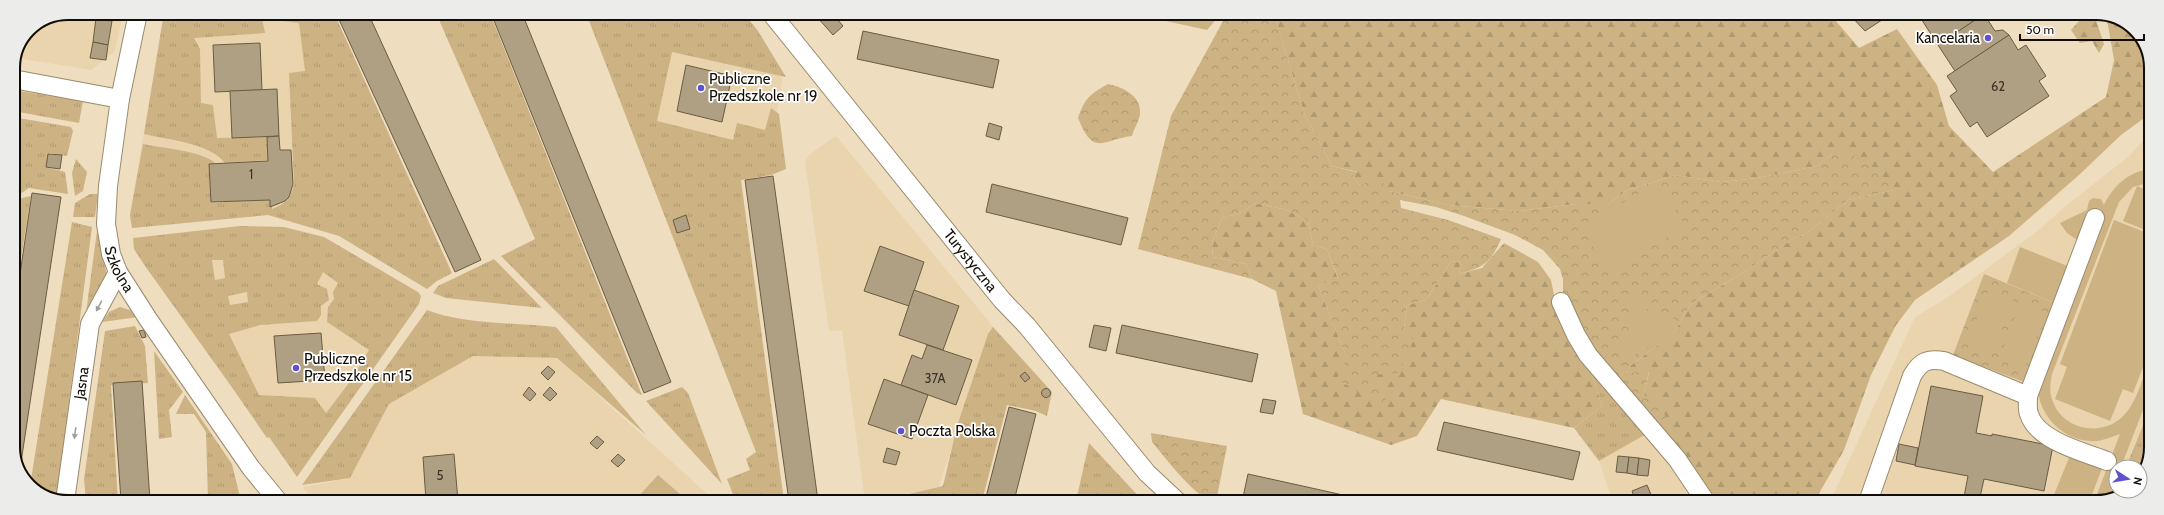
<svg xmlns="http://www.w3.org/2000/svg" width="2164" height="515" font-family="Cabin,sans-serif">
  <defs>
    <pattern id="grass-tufts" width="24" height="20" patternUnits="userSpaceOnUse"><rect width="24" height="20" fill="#cdb383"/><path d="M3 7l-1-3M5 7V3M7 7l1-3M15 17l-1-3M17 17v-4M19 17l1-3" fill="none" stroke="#af9970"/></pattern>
    <pattern id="forest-firs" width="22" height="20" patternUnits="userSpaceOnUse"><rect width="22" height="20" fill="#cdb383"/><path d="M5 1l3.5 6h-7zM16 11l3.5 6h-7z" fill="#af9970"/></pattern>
    <pattern id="park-crowns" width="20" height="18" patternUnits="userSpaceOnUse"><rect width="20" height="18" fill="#cdb383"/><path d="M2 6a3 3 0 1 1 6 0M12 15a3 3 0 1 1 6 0" fill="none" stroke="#af9970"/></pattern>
  </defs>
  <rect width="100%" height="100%" fill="#eeddbe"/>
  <!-- built -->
  <g fill="#e9d4ae">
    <path d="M 68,13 L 123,13 L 115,51 L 91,70 L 17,58 L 29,29 Z"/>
    <path d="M 164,13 L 298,13 L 342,222 L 268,215 L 132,228 L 130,215 Z"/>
    <path d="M 588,13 L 732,13 L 782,78 L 781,91 L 768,155 L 652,160 Z"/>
    <path d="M 2151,133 L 2150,406 L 2126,467 L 2116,467 L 2116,490 L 2113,496 L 2097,502 L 1830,502 L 1915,317 L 1947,298 L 2040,229 L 2067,205 L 2128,157 Z"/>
    <path d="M 836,136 L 995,329 L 991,332 L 938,488 L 870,501 L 865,501 L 842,330 L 829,331 L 805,162 L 809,155 Z"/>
    <path d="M 309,253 L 392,320 L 332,415 L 282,455 L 172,261 Z"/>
    <path d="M 473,356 L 557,358 L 715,501 L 313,501 L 303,487 L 350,478 L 389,404 Z"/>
    <path d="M 1657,428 L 1710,502 L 1613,502 L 1599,461 Z"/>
  </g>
  <!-- grass -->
  <g fill="url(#grass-tufts)" fill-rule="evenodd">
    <path d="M 164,13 L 261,13 L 265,33 L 194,38 L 200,49 L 201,103 L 213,105 L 217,138 L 268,137 L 268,160 L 225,163 C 210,143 168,140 144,134 Z"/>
    <path d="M 280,13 L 334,13 L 452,273 L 437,281 L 427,289 L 339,236 L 268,215 L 132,228 L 130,215 L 143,144 C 160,148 203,151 215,163 L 210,164 L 211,203 L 271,199 L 272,209 C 285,204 291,198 294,184 L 289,73 L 305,71 L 299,23 L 283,21 Z"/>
    <path d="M 436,13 L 490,13 L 642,395 L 637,393 L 501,256 L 535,239 Z"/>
    <path d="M 586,13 L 744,13 L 758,31 L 786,77 L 672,52 L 657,121 L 733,140 L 737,123 L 765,130 L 771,108 L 779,114 L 786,169 L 771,175 L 741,180 L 784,501 L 738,501 L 734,497 L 727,479 L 750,470 L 746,459 L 756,452 Z"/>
    <path d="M 13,90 L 83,101 L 79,123 L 13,111 Z"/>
    <path d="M 13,117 L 71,127 L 73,131 L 67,156 L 49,153 L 46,167 L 65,172 L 68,194 L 29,188 L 20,194 L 13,196 Z"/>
    <path d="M 76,159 L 87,172 L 83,191 L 75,196 L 72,173 Z"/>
    <path d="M 90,194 L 98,194 L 95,217 L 73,217 L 75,203 Z"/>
    <path d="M 31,196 L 13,309 L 13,200 Z"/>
    <path d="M 72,222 L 92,227 L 56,501 L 30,486 Z"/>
    <path d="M 240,226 L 284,227 L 324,237 L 418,292 L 421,296 L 419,304 L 297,477 L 269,437 L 267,438 L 231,386 L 145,266 L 134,249 L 133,238 ZM 212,260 L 223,260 L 225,278 L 215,280 ZM 323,272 L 338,283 L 333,292 L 334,299 L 328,307 L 327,322 L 369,350 L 352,379 L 326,413 L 315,398 L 259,395 L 229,334 L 260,325 L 317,321 L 321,315 L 321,306 L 329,300 L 327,289 L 317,284 ZM 247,292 L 248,302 L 230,305 L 228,296 Z"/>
    <path d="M 97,231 L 107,275 L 86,313 Z"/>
    <path d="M 494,259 L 542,308 L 446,298 L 433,293 L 438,286 Z"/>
    <path d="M 120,307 L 130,310 L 138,317 L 102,322 L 109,312 Z"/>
    <path d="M 427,310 C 461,324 518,323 556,327 L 646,435 L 557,358 L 473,356 L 389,404 L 350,478 L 302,485 Z"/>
    <path d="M 135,326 L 145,346 L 148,383 L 111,385 L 118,501 L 86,501 L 84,479 L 105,331 Z"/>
    <path d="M 993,327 L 1052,392 L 1047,416 L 1036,411 L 1007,405 L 982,501 L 879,501 L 943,486 L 957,426 L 988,334 Z"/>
    <path d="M 154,351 L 183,392 L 169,410 L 172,437 L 159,439 Z"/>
    <path d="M 1589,365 L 1648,433 L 1599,461 L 1574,428 L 1602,406 Z"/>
    <path d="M 682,387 L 688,393 L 722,484 L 646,401 Z"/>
    <path d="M 185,395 L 232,464 L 241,501 L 208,501 L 206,432 L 194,414 L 176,414 Z"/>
    <path d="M 2150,408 L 2150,458 L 2140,475 L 2140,467 L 2126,467 Z"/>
    <path d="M 1089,443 L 1143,501 L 1076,501 Z"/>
  </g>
  <!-- forest -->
  <g fill="url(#forest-firs)">
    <path d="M 1274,14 L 1830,14 L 1859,48 L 1897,29 L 1937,85 L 1949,126 L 1993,172 L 2106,97 L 2114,60 L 2108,25 L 2104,14 L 2107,14 L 2137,31 L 2151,64 L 2151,113 L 2121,135 L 2079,175 L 2009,236 L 1915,300 L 1896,325 L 1871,375 L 1844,450 L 1814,502 L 1716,502 L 1682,458 L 1644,395 L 1649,372 L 1626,373 L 1631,365 L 1673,334 L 1691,304 L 1749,269 L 1794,238 L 1804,235 L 1848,200 L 1894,190 L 1832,154 L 1817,166 L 1757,178 L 1722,182 L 1675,175 L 1626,191 L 1608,204 L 1577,204 L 1520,211 L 1448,205 L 1389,191 L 1360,186 L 1351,173 L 1358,172 L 1332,166 L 1304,113 Z"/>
    <path d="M 2075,14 L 2094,14 L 2104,44 L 2099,53 L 2092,41 L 2080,43 L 2071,30 L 2080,20 Z"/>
    <path d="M 1256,203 L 1287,210 L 1308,221 L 1313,245 L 1327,249 L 1338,279 L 1318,285 L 1347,358 L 1367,375 L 1404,330 L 1407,305 L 1426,300 L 1451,261 L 1461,262 L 1459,274 L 1482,268 L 1504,243 L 1538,262 L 1551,280 L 1557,310 L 1589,365 L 1602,406 L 1574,428 L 1441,399 L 1417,436 L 1391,445 L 1303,414 L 1276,291 L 1252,279 L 1246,264 L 1213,257 L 1212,242 L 1222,218 L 1238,214 Z"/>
  </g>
  <!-- park -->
  <g fill="url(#park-crowns)">
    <path d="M 1227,14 L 1274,14 L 1304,113 L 1332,166 L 1360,173 L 1351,173 L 1360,186 L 1378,176 L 1389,191 L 1448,205 L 1520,211 L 1577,204 L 1608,204 L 1626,191 L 1675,175 L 1722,182 L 1757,178 L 1817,166 L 1832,154 L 1843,152 L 1867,162 L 1895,190 L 1848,200 L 1804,235 L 1794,238 L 1749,269 L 1691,304 L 1673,334 L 1631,365 L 1626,373 L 1649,371 L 1644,395 L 1658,402 L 1671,427 L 1682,458 L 1588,348 L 1563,295 L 1563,279 L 1560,269 L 1543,250 L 1515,235 L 1464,216 L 1436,207 L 1400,200 L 1401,208 L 1448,220 L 1501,239 C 1490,264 1484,267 1459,274 L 1461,262 L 1451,261 L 1426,300 L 1407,305 L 1404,330 L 1414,339 L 1399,373 L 1368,375 L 1393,392 L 1380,405 L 1337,379 L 1347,358 L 1318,285 L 1338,278 L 1327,249 L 1313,245 L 1308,221 L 1287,210 L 1256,203 L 1238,214 L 1222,218 L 1212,242 L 1213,257 L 1246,264 L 1252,279 L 1138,249 L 1171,116 Z"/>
    <path d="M 1108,84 C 1123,87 1142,96 1140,114 C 1139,121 1134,129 1132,136 C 1101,140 1094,157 1078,118 C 1085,98 1090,94 1108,84 Z"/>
    <path d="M 1984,274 L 2057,304 L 2027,383 L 1953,355 Z"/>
    <path d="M 1151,433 L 1227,446 L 1216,502 C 1198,502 1164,456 1152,442 Z"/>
  </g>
  <!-- pitch -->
  <g fill="#cdb383">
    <path d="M 1134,14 L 1221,14 L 1207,30 Z"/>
    <path d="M 2151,169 L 2151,182 L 2133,187 L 2119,202 L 2052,374 C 2050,384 2049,392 2053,402 C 2063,429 2100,437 2121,418 C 2137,404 2143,377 2150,358 L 2150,392 L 2121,467 L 2116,467 L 2116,479 L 2109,497 L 2094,502 L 2120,434 C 2111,437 2101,442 2091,441 C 2064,440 2040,417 2038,390 C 2038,384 2039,378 2040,372 L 2101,211 L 2080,242 L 2067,233 L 2060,223 L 2087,210 L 2089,201 L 2093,198 L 2101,199 L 2104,205 C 2113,186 2129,171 2151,169 Z"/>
    <path d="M 1659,182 L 1685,226 L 1608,273 L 1581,226 Z"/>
    <path d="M 2137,186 L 2151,192 L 2150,232 L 2123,221 Z"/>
    <path d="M 2114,220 L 2150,234 L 2150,349 L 2133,393 L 2123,389 L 2110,421 L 2055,399 L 2067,367 L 2060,364 Z"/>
    <path d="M 2020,247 L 2070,267 L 2057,304 L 2007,283 Z"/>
    <path d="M 1989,289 L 2014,299 L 1992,354 L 1967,344 Z"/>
    <path d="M 1635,297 L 1642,302 L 1650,315 C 1661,318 1673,310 1677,325 L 1672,332 L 1674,336 L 1672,343 L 1668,346 C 1653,342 1643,348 1632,357 L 1624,355 L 1621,347 L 1632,329 L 1627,301 Z"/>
    <path d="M 2021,302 L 2046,312 L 2025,367 L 2000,357 Z"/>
    <path d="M 2071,453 L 2103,466 L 2089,502 L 2051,502 Z"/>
    <path d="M 658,475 L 688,501 L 639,501 L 636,499 Z"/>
  </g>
  <!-- building -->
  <g fill="#b0a083" stroke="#6a5c40">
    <path d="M 97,13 L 113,13 L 112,21 L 96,18 Z"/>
    <path d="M 336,13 L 368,13 L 481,260 L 455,272 Z"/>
    <path d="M 491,13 L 522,13 L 671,382 L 644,393 Z"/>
    <path d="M 821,13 L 832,13 L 843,26 L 833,35 L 817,17 Z"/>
    <path d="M 1849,14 L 1891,14 L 1865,31 Z"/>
    <path d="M 1896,14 L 1907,14 L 1900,19 Z"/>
    <path d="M 1918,14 L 1984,14 L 1938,45 Z"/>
    <path d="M 1984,14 L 1995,31 L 2003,30 L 2009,35 L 1955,71 L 1938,45 Z"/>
    <path d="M 96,18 L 112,21 L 108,45 L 93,42 Z"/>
    <path d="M 863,31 L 999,60 L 993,88 L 857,59 Z"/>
    <path d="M 2009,35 L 2018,50 L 2026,45 L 2046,76 L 2039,81 L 2049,96 L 1987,137 L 1977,122 L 1970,127 L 1950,96 L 1957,91 L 1947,76 Z"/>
    <path d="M 93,42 L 108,45 L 106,60 L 90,58 Z"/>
    <path d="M 260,43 L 262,90 L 215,92 L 213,45 Z"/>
    <path d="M 686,65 L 732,76 L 722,122 L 677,111 Z"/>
    <path d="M 277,89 L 279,136 L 232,138 L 230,91 Z"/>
    <path d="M 989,123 L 1002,127 L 999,140 L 986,136 Z"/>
    <path d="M 279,136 L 280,150 L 291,150 L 293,184 L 289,197 L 285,201 L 270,207 L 270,200 L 211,202 L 209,164 L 268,161 L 267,137 Z"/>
    <path d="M 48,154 L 62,155 L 60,169 L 46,167 Z"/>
    <path d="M 773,176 L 802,383 L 818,501 L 789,501 L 773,387 L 745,180 Z"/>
    <path d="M 992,184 L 1128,218 L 1121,245 L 986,212 Z"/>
    <path d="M 32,193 L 61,197 L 20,469 L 13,454 L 13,321 Z"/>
    <path d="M 686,215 L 690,229 L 677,233 L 673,220 Z"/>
    <path d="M 880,246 L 924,262 L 909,306 L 864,291 Z"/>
    <path d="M 914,290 L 959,306 L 943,350 L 899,335 Z"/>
    <path d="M 1094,325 L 1111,328 L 1106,351 L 1089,347 Z"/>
    <path d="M 1122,325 L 1258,354 L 1252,382 L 1116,353 Z"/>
    <path d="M 144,330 L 146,337 L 142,338 L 139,331 Z"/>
    <path d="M 321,333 L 325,380 L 278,383 L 274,336 Z"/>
    <path d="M 927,345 L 972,360 L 956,405 L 901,385 L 912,355 L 922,359 Z"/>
    <path d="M 548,366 L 555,372 L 548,380 L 541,373 Z"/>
    <path d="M 1025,372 L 1030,378 L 1025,382 L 1020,376 Z"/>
    <path d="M 884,379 L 928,395 L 912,439 L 868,424 Z"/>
    <path d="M 142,381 L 150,501 L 121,501 L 113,383 Z"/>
    <path d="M 1931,386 L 1983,396 L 1976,433 L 1992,436 L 1992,434 L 2053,446 L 2044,491 L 1984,479 L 1979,502 L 1963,502 L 1968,476 L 1915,466 Z"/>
    <path d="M 529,387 L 536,394 L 530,401 L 523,395 Z"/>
    <path d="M 550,387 L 557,394 L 550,401 L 543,395 Z"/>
    <circle cx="1046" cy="393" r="4.5"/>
    <path d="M 1263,399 L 1276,401 L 1273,414 L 1260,412 Z"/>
    <path d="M 1009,407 L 1036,414 L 1014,501 L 985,501 Z"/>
    <path d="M 1444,422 L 1580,452 L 1573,480 L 1437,450 Z"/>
    <path d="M 597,436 L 604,442 L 597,449 L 590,443 Z"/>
    <path d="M 1899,444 L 1918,448 L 1915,465 L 1896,461 Z"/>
    <path d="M 887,448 L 900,452 L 896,465 L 883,462 Z"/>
    <path d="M 454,454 L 458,501 L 426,501 L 423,457 Z"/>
    <path d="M 618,454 L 625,460 L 618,467 L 611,461 Z"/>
    <path d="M 1618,456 L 1629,457 L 1627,473 L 1616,472 Z"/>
    <path d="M 1629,457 L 1639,458 L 1637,475 L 1627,473 Z"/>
    <path d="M 1639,458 L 1650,460 L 1648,476 L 1637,475 Z"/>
    <path d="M 1248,474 L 1316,489 L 1374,502 L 1242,502 Z"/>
    <path d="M 1647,485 L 1654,502 L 1636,502 L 1632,491 Z"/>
  </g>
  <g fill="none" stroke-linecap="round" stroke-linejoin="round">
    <defs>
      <g id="minor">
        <path id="s1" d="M 771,13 L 1002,300 L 1027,326 L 1147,473 L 1178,502"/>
        <path id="s2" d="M 13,79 L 120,99 L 108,186 L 106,224 L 111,254 L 118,272 L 148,319 L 251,468 L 278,501"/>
        <path d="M 120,99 L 138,13"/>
        <path d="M 1561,302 L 1576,335 L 1588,355 L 1677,459 L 1706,502"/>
        <path d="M 2028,396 C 2028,401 2027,409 2029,414 C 2037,441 2084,452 2107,461"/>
        <path id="s3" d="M 65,501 L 90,324 L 118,272"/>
        <path d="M 1868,502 L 1912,376 C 1920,362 1927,358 1944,361 L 2028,396 L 2095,218"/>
      </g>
    </defs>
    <!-- minor casing -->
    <use href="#minor" stroke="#9a8a6d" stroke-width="20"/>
    <!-- minor -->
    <use href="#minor" stroke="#fff" stroke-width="18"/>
  </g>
  <!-- one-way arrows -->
  <defs><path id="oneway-solid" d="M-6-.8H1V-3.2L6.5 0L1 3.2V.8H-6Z"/></defs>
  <g fill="#a09e9b">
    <use href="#oneway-solid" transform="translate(99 306) rotate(118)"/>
    <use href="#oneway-solid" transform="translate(75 433) rotate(98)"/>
  </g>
  <!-- markers -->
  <g fill="#6052cb" stroke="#fff" stroke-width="1.5">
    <circle cx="1988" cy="38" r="4"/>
    <circle cx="701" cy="88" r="4"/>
    <circle cx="296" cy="368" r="4"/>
    <circle cx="901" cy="431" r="4"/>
  </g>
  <g text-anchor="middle" stroke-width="3.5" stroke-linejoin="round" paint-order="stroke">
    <!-- number labels -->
    <g font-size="13" fill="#3a3224">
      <text x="1998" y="91">62</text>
      <text x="251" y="179">1</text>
      <text x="935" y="383">37A</text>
      <text x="440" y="480">5</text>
    </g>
    <!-- poi labels -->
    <g font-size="15" fill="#120d04" stroke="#fff" text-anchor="start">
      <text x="1980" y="43" text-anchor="end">Kancelaria</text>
      <text x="709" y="84">Publiczne<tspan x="709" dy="17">Przedszkole nr 19</tspan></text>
      <text x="304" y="364">Publiczne<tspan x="304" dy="17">Przedszkole nr 15</tspan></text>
      <text x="909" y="436">Poczta Polska</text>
    </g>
    <!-- street labels -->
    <g font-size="15" fill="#120d04" stroke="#fff">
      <text dy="5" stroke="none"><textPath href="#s1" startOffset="318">Turystyczna</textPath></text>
      <text dy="5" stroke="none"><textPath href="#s2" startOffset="282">Szkolna</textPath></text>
      <text dy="5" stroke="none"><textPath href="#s3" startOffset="119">Jasna</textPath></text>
    </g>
  </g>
  <!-- crop -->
  <path d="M0 0H2164V515H0ZM68 20H2096A48 48 0 0 1 2144 68V447A48 48 0 0 1 2096 495H68A48 48 0 0 1 20 447V68A48 48 0 0 1 68 20Z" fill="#ececeb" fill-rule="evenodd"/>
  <path fill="none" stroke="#120d04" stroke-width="2" d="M68 20H2096A48 48 0 0 1 2144 68V447A48 48 0 0 1 2096 495H68A48 48 0 0 1 20 447V68A48 48 0 0 1 68 20Z"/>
  <!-- north arrow -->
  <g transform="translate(2128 479) rotate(102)"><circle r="19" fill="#ffffff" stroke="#a09e9b"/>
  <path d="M0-3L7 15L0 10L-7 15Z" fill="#6052cb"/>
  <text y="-6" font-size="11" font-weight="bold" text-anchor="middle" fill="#120d04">N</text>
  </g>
  <!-- scale -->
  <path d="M2020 34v6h124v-6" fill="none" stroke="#120d04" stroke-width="2"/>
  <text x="2026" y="34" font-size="12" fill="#120d04" stroke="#ffffff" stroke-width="3" paint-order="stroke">50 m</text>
</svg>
